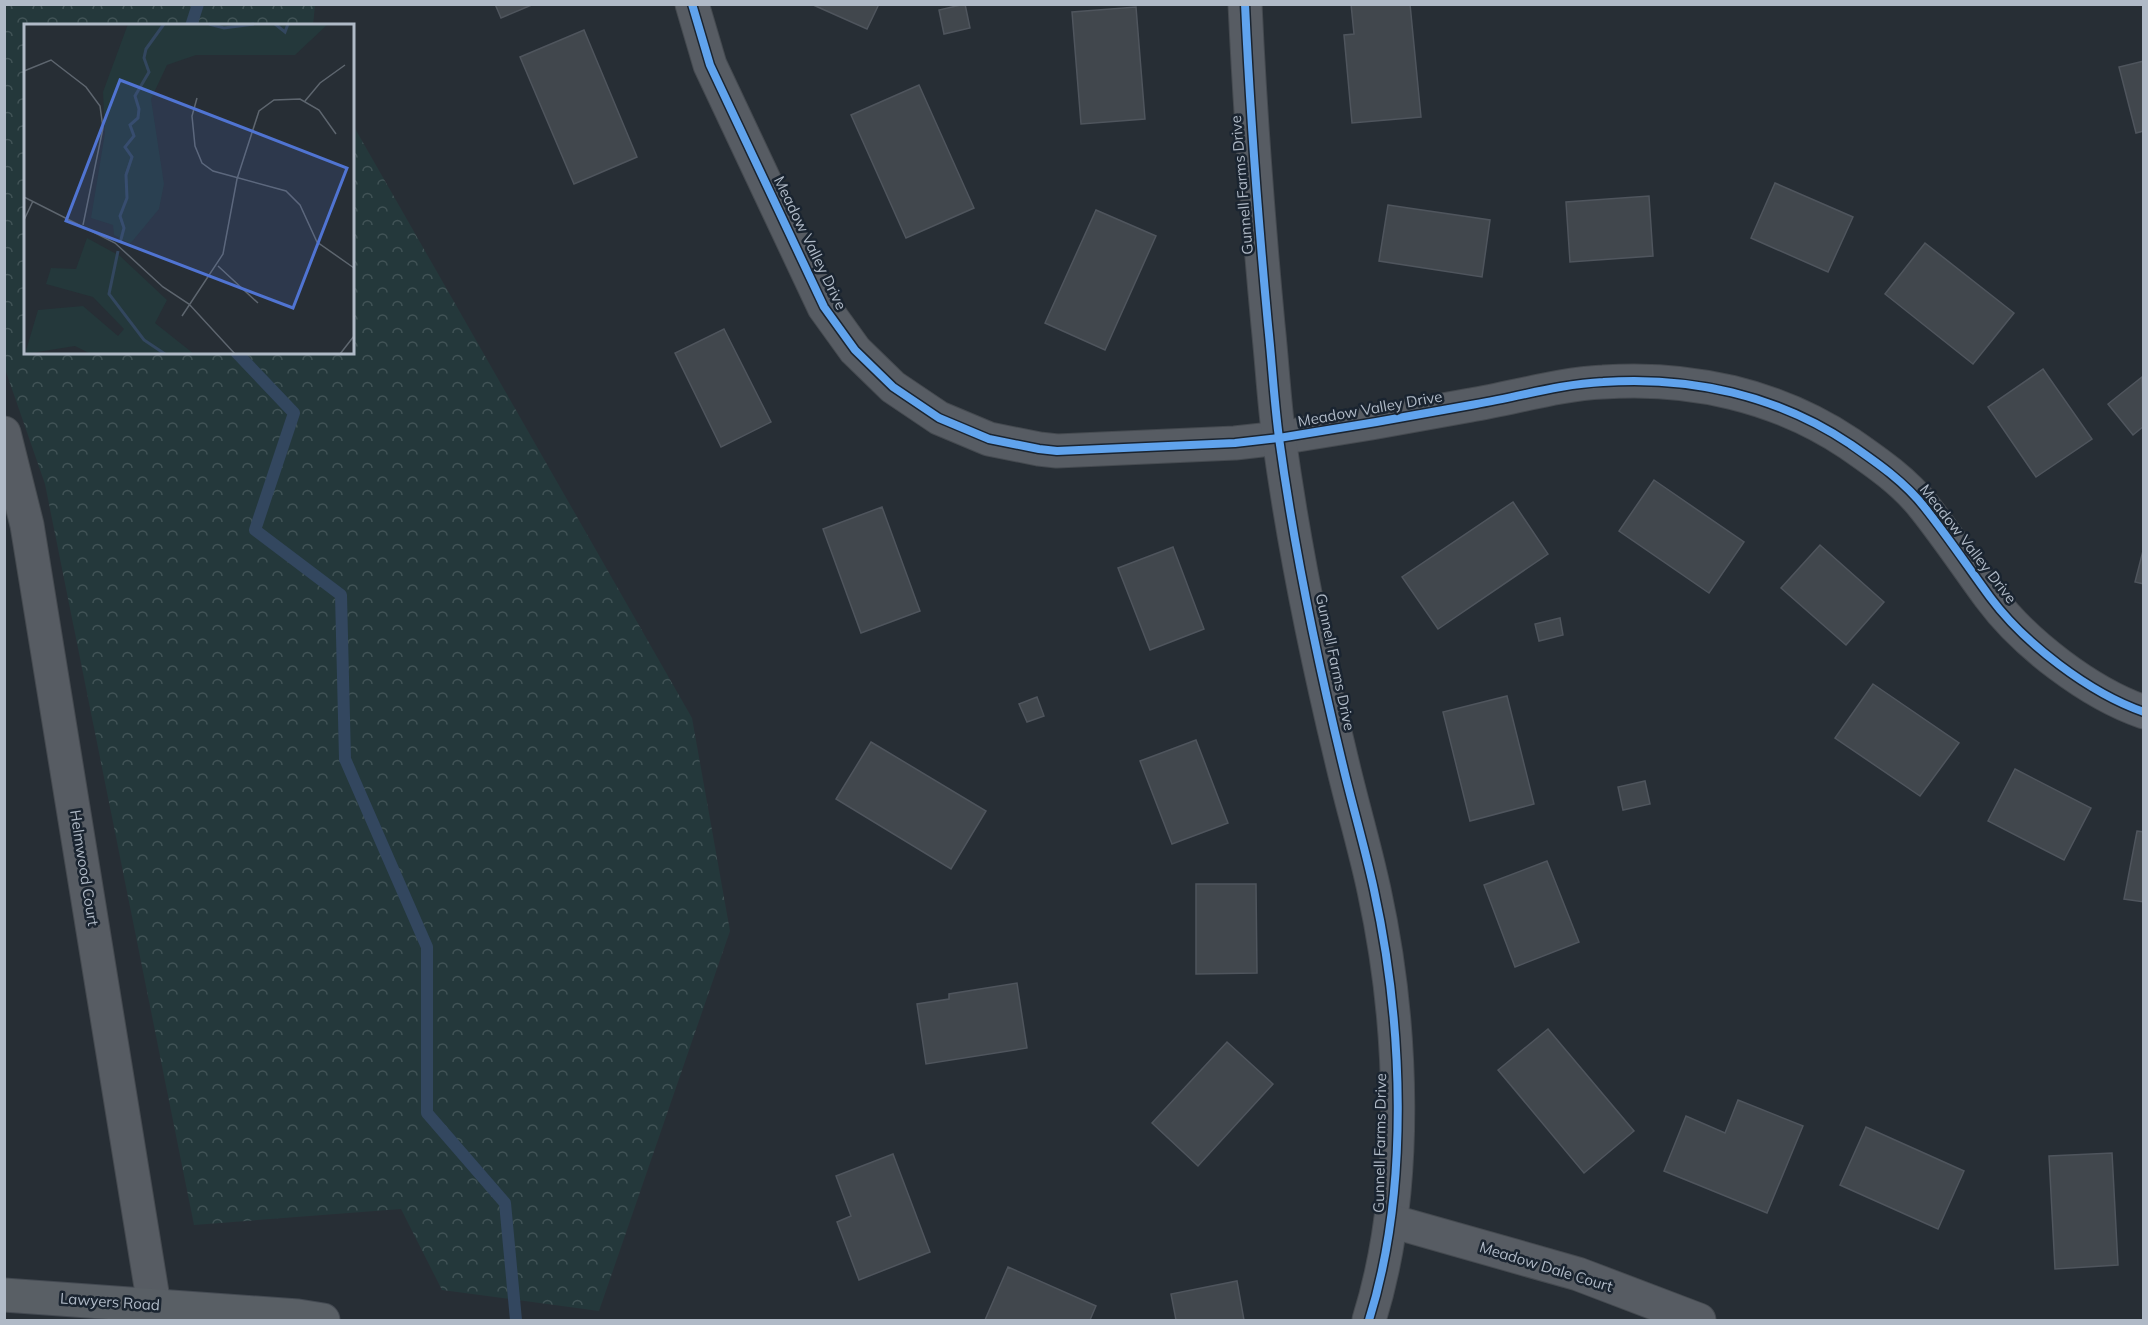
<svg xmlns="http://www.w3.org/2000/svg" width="2148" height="1325" font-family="Mulish,sans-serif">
  <defs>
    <pattern id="forest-crowns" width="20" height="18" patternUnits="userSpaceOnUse" patternTransform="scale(1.5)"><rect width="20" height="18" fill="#24383b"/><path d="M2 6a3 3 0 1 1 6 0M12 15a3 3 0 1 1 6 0" fill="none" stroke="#415356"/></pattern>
  </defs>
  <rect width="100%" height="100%" fill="#272e35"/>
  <!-- forest -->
  <path fill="url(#forest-crowns)" d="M 4,5 L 315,5 L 313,25 L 26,26 L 26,352 L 352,352 L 353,125 L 692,718 L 730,931 L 599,1311 L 442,1290 L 401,1209 L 194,1225 L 45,484 L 5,369 Z"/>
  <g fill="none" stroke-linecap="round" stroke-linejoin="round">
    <!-- stream -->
    <g stroke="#33475f" stroke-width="12">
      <path d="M 191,26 L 198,4"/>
      <path d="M 236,352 L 294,413 L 255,530 L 341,595 L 345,759 L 427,947 L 427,1113 L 505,1203 L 516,1320"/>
    </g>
  </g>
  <!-- building -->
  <g fill="#41474d" stroke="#4f555d" stroke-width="1.5">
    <path d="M 495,4 L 534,4 L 501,18 Z"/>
    <path d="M 811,4 L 879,4 L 867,29 Z"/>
    <path d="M 965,4 L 970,28 L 944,34 L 939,10 Z"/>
    <path d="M 1351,4 L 1410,4 L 1421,117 L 1352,123 L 1344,35 L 1354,34 Z"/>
    <path d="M 1136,7 L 1145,119 L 1081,124 L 1072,12 Z"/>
    <path d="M 584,30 L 637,157 L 574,184 L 520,57 Z"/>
    <path d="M 2144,61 L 2144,131 L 2136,133 L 2119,67 Z"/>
    <path d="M 919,85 L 974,208 L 906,238 L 851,115 Z"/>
    <path d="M 1775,183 L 1853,217 L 1828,272 L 1751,238 Z"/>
    <path d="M 1649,196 L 1653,256 L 1570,262 L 1566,202 Z"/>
    <path d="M 1388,205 L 1490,220 L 1482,277 L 1379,261 Z"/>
    <path d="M 1096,210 L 1156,236 L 1105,350 L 1045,323 Z"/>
    <path d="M 1925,243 L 2014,313 L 1973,364 L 1885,294 Z"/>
    <path d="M 724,329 L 771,422 L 721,447 L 675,353 Z"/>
    <path d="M 2043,369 L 2092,439 L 2036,477 L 1988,407 Z"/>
    <path d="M 2142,377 L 2144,426 L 2133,435 L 2108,404 Z"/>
    <path d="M 1654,480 L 1744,542 L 1709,593 L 1619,531 Z"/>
    <path d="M 1513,502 L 1548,554 L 1438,629 L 1402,577 Z"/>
    <path d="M 882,507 L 920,611 L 861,633 L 823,529 Z"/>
    <path d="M 1820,545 L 1884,602 L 1846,645 L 1781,588 Z"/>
    <path d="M 1173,547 L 1204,629 L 1150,650 L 1118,568 Z"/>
    <path d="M 2144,547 L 2144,584 L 2135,582 Z"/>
    <path d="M 1560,618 L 1563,635 L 1539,641 L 1535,624 Z"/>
    <path d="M 1873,684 L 1959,743 L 1920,796 L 1835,738 Z"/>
    <path d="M 1507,696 L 1534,804 L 1470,821 L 1443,712 Z"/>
    <path d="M 1037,697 L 1044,716 L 1027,722 L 1019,704 Z"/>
    <path d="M 1196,740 L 1228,823 L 1172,844 L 1140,761 Z"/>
    <path d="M 871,742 L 986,811 L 951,869 L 836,799 Z"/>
    <path d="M 2015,769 L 2091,808 L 2064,860 L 1988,821 Z"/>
    <path d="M 1645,781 L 1650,804 L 1623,810 L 1618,787 Z"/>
    <path d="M 2137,831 L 2144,832 L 2144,902 L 2124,899 Z"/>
    <path d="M 1547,861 L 1579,942 L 1515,967 L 1484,885 Z"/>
    <path d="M 1196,884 L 1256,884 L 1257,973 L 1196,974 Z"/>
    <path d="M 1017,983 L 1027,1048 L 926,1064 L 917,1004 L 949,999 L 949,994 Z"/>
    <path d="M 1548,1029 L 1634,1131 L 1584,1173 L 1498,1070 Z"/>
    <path d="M 1227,1042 L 1273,1084 L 1198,1166 L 1152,1123 Z"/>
    <path d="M 1738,1100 L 1803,1126 L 1767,1213 L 1664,1171 L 1686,1116 L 1725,1133 Z"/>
    <path d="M 1866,1127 L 1964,1171 L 1938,1229 L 1840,1185 Z"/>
    <path d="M 2112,1153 L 2118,1265 L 2055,1269 L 2049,1156 Z"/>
    <path d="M 893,1154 L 930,1252 L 859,1280 L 837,1222 L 851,1216 L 836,1176 Z"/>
    <path d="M 1008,1267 L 1096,1306 L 1090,1320 L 985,1320 Z"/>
    <path d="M 1237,1281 L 1244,1320 L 1176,1320 L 1171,1294 Z"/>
  </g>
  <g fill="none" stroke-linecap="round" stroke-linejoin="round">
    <defs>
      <g id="minor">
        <path d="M 692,4 L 710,65 L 824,307 L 855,350 L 893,387 L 939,418 L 989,439 L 1039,449 L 1057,451 L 1235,443 L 1279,438 C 1343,428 1407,417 1471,405 C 1514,398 1559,384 1603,382 C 1690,376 1777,395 1850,444 C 1876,462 1905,482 1925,508 C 1948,537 1968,567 1990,597 C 2024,643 2089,693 2144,712"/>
        <path d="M 1245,4 C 1250,112 1258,218 1268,325 C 1272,362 1274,401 1279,438 C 1294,548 1317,659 1343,766 C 1353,808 1365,848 1374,890 C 1403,1023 1410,1189 1369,1320"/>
        <path d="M 4,433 L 27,525 L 154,1305"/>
        <path d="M 1391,1221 L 1578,1274 L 1699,1320"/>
      </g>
      <path id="primary" d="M 4,1295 L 298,1316 L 323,1320"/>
    </defs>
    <!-- minor casing -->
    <use href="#minor" stroke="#454a50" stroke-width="35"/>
    <!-- primary casing -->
    <use href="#primary" stroke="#444a52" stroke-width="35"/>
    <!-- minor -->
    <use href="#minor" stroke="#575c63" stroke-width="33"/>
    <!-- primary -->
    <use href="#primary" stroke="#595f65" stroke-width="33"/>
    <defs>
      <g id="cycleway">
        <path d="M 692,4 L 710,65 L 824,307 L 855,350 L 893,387 L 939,418 L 989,439 L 1039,449 L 1057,451 L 1235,443 L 1279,438 C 1343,428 1407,417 1471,405 C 1514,398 1559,384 1603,382 C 1690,376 1777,395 1850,444 C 1876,462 1905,482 1925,508 C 1948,537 1968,567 1990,597 C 2024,643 2089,693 2144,712"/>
        <path d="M 1245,4 C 1250,112 1258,218 1268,325 C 1272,362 1274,401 1279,438 C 1294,548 1317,659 1343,766 C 1353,808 1365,848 1374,890 C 1403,1023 1410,1189 1369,1320"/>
      </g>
    </defs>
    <!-- cycleway casing -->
    <use href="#cycleway" stroke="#1a2430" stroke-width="11"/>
    <!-- cycleway -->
    <use href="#cycleway" stroke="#60a3ed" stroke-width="8"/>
  </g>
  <g text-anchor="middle" stroke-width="5" stroke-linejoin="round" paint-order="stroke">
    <!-- street labels -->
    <g font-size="15" fill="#b0bac7" stroke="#1a2430">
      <text transform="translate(1242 185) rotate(-95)" y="5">Gunnell Farms Drive</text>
      <text transform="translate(810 243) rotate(64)" y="5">Meadow Valley Drive</text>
      <text transform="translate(1370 409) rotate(-10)" y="5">Meadow Valley Drive</text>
      <text transform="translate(1968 544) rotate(52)" y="5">Meadow Valley Drive</text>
      <text transform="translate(1335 662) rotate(78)" y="5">Gunnell Farms Drive</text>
      <text transform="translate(84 868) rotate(81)" y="5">Helmwood Court</text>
      <text transform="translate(1380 1143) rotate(-89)" y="5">Gunnell Farms Drive</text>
      <text transform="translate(1546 1267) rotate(17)" y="5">Meadow Dale Court</text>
      <text transform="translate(110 1302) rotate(4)" y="5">Lawyers Road</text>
    </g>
  </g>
  <!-- overview -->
  <g transform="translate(24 24)">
    <rect width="330" height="330" fill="#272e35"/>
    <path d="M 104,0 L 304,0 L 271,31 L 172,31 L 143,41 L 127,75 L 140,160 L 135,185 L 106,220 L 90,211 L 89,201 L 67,194 L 81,109 L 79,68 ZM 63,214 L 96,232 L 143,276 L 131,299 L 170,330 L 67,330 L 51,322 L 1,330 L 14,286 L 59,282 L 94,312 L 100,305 L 69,273 L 22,260 L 27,244 L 52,245 Z" fill="#24383b"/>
    <path fill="none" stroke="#33475f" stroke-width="3" d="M 185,0 L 200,4 L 230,0M 251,0 L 261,8 L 264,0M 96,219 L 100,204 L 96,192 L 103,174 L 102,151 L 108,133 L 101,123 L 110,112 L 106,101 L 114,94 L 115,85 L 111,72 L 125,48 L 120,34 L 122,25 L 140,0M 94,227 L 85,270 L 120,316 L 141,330"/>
    <path fill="none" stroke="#5e666f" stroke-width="1.5" d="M 0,47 L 27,36 L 62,63 L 76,82 L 79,104 L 59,201M 173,74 L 168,92 L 171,122 L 178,139 L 189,147 L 262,167 L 276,181 L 293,218 L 330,244M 281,77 L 296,59 L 321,41M 0,173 L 91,219 L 139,263 L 165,280 L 211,330M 0,196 L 9,177M 194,242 L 234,279M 158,292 L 199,230 L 213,155 L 235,87 L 250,76 L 276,75 L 295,86 L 312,110M 316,330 L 330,312"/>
    <path fill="#5074d2" fill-opacity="0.15" stroke="#5074d2" stroke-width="3" d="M 96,56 L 323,144 L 269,284 L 42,197 Z"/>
    <rect width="330" height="330" fill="none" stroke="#b0bac7" stroke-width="3"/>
  </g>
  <!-- border -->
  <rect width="2148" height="1325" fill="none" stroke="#b0bac7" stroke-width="12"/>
</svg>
